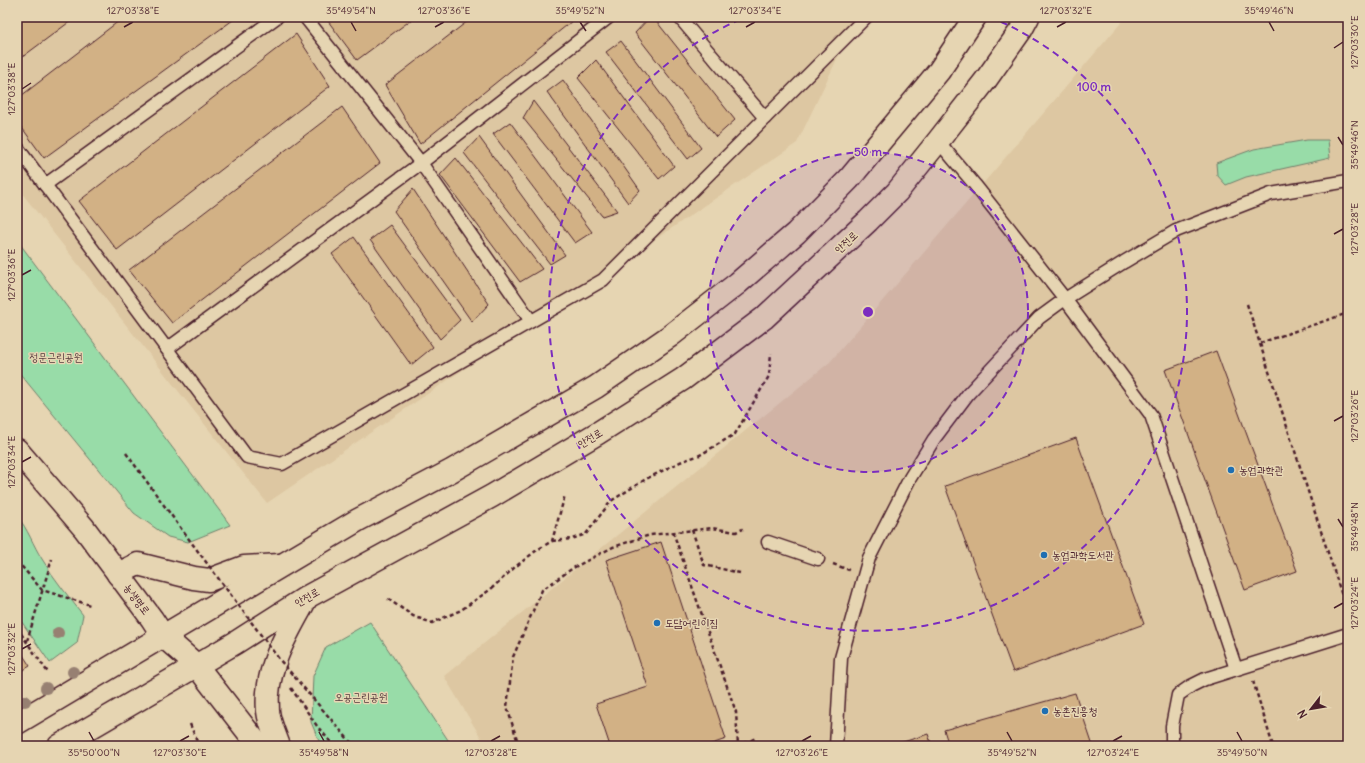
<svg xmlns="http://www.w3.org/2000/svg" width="1365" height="763" font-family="Delius,'Poor Story',sans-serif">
  <rect width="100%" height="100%" fill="#e6d5b2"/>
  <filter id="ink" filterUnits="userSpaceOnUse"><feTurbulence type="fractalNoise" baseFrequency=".025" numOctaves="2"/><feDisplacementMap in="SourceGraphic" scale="8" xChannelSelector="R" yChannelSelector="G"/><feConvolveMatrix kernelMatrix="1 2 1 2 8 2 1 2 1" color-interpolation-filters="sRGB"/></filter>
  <g filter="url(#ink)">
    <!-- built -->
    <g fill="#ddc7a2">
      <path d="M 17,17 L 857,17 L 797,143 L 267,503 L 17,187 Z"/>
      <path d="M 1126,17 L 1348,17 L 1348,746 L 486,746 L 444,676 L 830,362 Z"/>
    </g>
    <!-- green -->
    <g fill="#98dca8" stroke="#717e6a">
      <path d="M 1307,140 L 1328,140 L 1330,158 L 1246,177 L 1226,185 L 1217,175 L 1216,163 L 1254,149 Z"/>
      <path d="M 17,240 L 222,514 L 230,525 L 188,542 L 168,537 L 134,513 L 17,370 Z"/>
      <path d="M 17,516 C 28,529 33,545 42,559 C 54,579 69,597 83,615 L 77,643 L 50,663 L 17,615 Z"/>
      <path d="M 370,622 L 452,746 L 321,746 L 311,722 L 313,676 L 326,647 Z"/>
    </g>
    <!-- building -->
    <g fill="#d2b185" stroke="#4a1f2b">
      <path d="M 17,17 L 76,17 L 17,61 Z"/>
      <path d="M 124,17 L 237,17 L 44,158 L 17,121 L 17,99 Z"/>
      <path d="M 325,17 L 415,17 L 357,60 Z"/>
      <path d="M 473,17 L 577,17 L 420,144 L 385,85 Z"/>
      <path d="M 650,17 L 653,17 L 735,120 L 716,137 L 635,33 Z"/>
      <path d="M 296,34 L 330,86 L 117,250 L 79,201 Z"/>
      <path d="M 621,41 L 701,148 L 688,159 L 606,52 Z"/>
      <path d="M 596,60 L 674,166 L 659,179 L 578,78 Z"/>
      <path d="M 563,80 L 640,190 L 628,203 L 547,92 Z"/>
      <path d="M 533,101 L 617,211 L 602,216 L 523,118 Z"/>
      <path d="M 342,107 L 380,163 L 172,323 L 129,270 Z"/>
      <path d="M 510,122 L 592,232 L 575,243 L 493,134 Z"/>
      <path d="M 479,137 L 565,255 L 550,264 L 464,153 Z"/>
      <path d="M 456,158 L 542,269 L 520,282 L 440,175 Z"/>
      <path d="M 413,189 L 489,304 L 472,322 L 394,211 Z"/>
      <path d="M 390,225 L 460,320 L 440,339 L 370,240 Z"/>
      <path d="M 354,237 L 433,347 L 411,365 L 332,254 Z"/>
      <path d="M 1216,351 L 1297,571 L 1245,590 L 1165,370 Z"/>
      <path d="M 1076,438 L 1144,624 L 1013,672 L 945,486 Z"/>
      <path d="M 661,542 L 726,739 L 706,746 L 610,746 L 596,704 L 648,687 L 606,560 Z"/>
      <path d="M 17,646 L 30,666 L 17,674 Z"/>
      <path d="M 1075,693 L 1093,746 L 949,746 L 944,730 Z"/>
      <path d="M 928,734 L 932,746 L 891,746 Z"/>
    </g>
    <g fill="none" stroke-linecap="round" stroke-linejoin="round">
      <defs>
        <g id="lane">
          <path d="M 305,17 L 421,163 L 531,321"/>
          <path d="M 679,17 L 765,118"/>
          <path d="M 938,141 L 975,185 L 1065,299 L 1151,415 L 1236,669"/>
          <path d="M 17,147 L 247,457 L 282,464 L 603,280 L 866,17"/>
          <path d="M 45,185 L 277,17"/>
          <path d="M 167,349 L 421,163 L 609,17"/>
          <path d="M 768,542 L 818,559"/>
          <path d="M 836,746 L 841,658 L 869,558 L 910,478 L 934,439 L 968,394 L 1039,318 L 1065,299 L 1124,262 L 1176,231 L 1271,194 L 1348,181"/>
          <path d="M 1172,746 L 1172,726 L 1178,695 L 1191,686 L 1205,679 L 1348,634"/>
        </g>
        <g id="secondary">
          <path d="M 17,450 L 84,528 L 152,619 L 163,636 L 196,665 L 259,746"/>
          <path d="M 118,574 L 138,564 L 194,578 L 209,580 L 244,567 L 280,565"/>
          <path d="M 17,723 L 358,520 L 451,471 L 596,387 L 670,336 L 738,283 L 796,233 L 849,179 L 939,71 L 975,17"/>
          <path d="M 59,746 L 235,643 L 307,597 L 492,496 L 598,433 L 683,379 L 764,318 L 868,221 L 897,192 L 938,141 L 985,81 L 1021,30 L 1028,17"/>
          <path d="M 279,746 C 275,735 269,722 268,711 C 264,670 287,633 306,599"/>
        </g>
      </defs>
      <!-- lane casing -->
      <use href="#lane" stroke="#4a1f2b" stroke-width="15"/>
      <!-- secondary casing -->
      <use href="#secondary" stroke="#4a1f2b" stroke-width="25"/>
      <!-- path -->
      <g stroke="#4a1f2b" stroke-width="2.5" stroke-dasharray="4 3" stroke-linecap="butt">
        <path d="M 1247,304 L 1348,614"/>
        <path d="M 1260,343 L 1348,313"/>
        <path d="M 692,530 L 704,565 L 740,573"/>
        <path d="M 673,532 L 736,712 L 738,746"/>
        <path d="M 552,541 L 572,539 L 586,534 L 611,501 L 646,479 L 680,462 L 700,455 L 735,434 L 769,376 L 771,353"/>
        <path d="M 17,561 L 42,590 L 90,605"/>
        <path d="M 833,564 L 849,570"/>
        <path d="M 388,599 L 413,616 L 432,623 L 461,610 L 491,589 L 515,567 L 537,550 L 552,541 L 565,495"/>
        <path d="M 17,628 L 49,674"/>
        <path d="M 27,641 L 52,559"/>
        <path d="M 1253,681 L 1273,746"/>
        <path d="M 291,688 L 317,726 L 334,746"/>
        <path d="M 190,724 L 199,746"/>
        <path d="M 519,746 L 507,707 L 513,657 L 542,590 L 573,568 L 613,547 L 650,535 L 712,528 L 736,532 L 743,529"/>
        <path d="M 738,746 L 756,738"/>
      </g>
      <!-- lane -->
      <use href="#lane" stroke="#e6d5b2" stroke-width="12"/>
      <!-- secondary -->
      <use href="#secondary" stroke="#e6d5b2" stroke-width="22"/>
      <!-- path-bridge -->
      <path stroke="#4a1f2b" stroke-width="2.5" stroke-dasharray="4 3" stroke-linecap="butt" d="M 126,453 L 182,530 L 279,659 L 354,746"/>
    </g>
    <!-- trees -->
    <g fill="#978072">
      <circle cx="58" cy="633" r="6"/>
      <circle cx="73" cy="672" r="6"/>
      <circle cx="46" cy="688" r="6"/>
      <circle cx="25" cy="701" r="6"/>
    </g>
  </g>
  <!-- ticks -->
  <path fill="none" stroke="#4a1f2b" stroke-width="1.5" d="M 351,22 L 356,31M 580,22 L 586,31M 1269,22 L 1274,31M 124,27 L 133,22M 435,27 L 444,22M 746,27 L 755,22M 1057,27 L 1066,22M 1334,48 L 1343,42M 22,89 L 31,83M 1338,137 L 1343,145M 1334,234 L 1343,229M 22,275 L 31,270M 1334,421 L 1343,416M 22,462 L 31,457M 1338,519 L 1343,527M 1334,608 L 1343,603M 22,649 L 31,644M 89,732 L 94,741M 319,732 L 324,741M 1007,732 L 1012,741M 1237,732 L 1242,741M 180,741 L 189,736M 491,741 L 500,736M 802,741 L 811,736M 1113,741 L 1122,736"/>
  <!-- distance rings -->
  <circle cx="868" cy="312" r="160" fill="#7b2cbf" fill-opacity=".12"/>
  <g fill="none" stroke="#7b2cbf" stroke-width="2" stroke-dasharray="7 5">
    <circle cx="868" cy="312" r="160"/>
    <path d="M990 17A319 319 0 1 1 746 17"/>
  </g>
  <!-- markers -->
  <g fill="#1f6fb2" stroke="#e6d5b2" stroke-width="1.5">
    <circle cx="1231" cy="470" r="4"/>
    <circle cx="1044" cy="555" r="4"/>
    <circle cx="657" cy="623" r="4"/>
    <circle cx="1045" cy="711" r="4"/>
  </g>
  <g text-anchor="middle" stroke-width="3" stroke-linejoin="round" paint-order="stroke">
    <!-- street labels -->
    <g font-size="11" fill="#4a1f2b" stroke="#e6d5b2">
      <text transform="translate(846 242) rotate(-43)" y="4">안전로</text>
      <text transform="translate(590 438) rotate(-31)" y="4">안전로</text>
      <text transform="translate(307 597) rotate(-30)" y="4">안전로</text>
      <text transform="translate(137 599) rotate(53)" y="4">농생명로</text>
    </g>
    <!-- park labels -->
    <g font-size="11" fill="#563b3e" stroke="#e6d5b2">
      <text x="56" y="361">정문근린공원</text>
      <text x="361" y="701">오공근린공원</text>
    </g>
    <!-- poi labels -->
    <g font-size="11" fill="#4a1f2b" stroke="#e6d5b2" text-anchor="start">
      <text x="1239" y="474">농업과학관</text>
      <text x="1052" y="559">농업과학도서관</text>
      <text x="665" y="627">도담어린이집</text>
      <text x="1053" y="715">농촌진흥청</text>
    </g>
  </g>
  <circle cx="868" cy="312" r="6" fill="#7b2cbf" stroke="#e6d5b2" stroke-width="2"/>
  <g font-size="12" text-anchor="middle" font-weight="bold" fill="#7b2cbf" stroke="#e6d5b2" stroke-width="3" stroke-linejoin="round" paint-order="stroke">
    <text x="1094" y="91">100 m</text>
    <text x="868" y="156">50 m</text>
  </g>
  <!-- margin -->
  <rect width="1365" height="763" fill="none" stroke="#e6d5b2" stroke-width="44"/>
  <!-- north arrow -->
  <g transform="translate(1311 709) rotate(239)" stroke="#e6d5b2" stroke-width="3" paint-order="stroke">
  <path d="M0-3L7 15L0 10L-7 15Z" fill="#4a1f2b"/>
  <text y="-6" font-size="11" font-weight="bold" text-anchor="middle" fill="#4a1f2b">N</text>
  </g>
  <rect x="22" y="22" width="1321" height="719" fill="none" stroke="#4a1f2b" stroke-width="1.5"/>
  <g font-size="10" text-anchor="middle" fill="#4a1f2b">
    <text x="133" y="14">127°03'38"E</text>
    <text x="351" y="14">35°49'54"N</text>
    <text x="444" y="14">127°03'36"E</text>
    <text x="580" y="14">35°49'52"N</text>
    <text x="755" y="14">127°03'34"E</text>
    <text x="1066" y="14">127°03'32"E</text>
    <text x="1269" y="14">35°49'46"N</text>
    <text transform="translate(1354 42) rotate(-90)" y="4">127°03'30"E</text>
    <text transform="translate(11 89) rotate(-90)" y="4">127°03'38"E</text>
    <text transform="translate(1354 145) rotate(-90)" y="4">35°49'46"N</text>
    <text transform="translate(1354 229) rotate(-90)" y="4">127°03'28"E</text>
    <text transform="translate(11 275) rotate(-90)" y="4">127°03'36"E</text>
    <text transform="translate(1354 416) rotate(-90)" y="4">127°03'26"E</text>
    <text transform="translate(11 462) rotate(-90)" y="4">127°03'34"E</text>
    <text transform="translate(1354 527) rotate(-90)" y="4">35°49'48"N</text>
    <text transform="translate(1354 603) rotate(-90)" y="4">127°03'24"E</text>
    <text transform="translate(11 649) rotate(-90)" y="4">127°03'32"E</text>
    <text x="94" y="756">35°50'00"N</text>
    <text x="180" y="756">127°03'30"E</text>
    <text x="324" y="756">35°49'58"N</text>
    <text x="491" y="756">127°03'28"E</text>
    <text x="802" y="756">127°03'26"E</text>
    <text x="1012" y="756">35°49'52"N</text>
    <text x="1113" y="756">127°03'24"E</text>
    <text x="1242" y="756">35°49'50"N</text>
  </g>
</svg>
